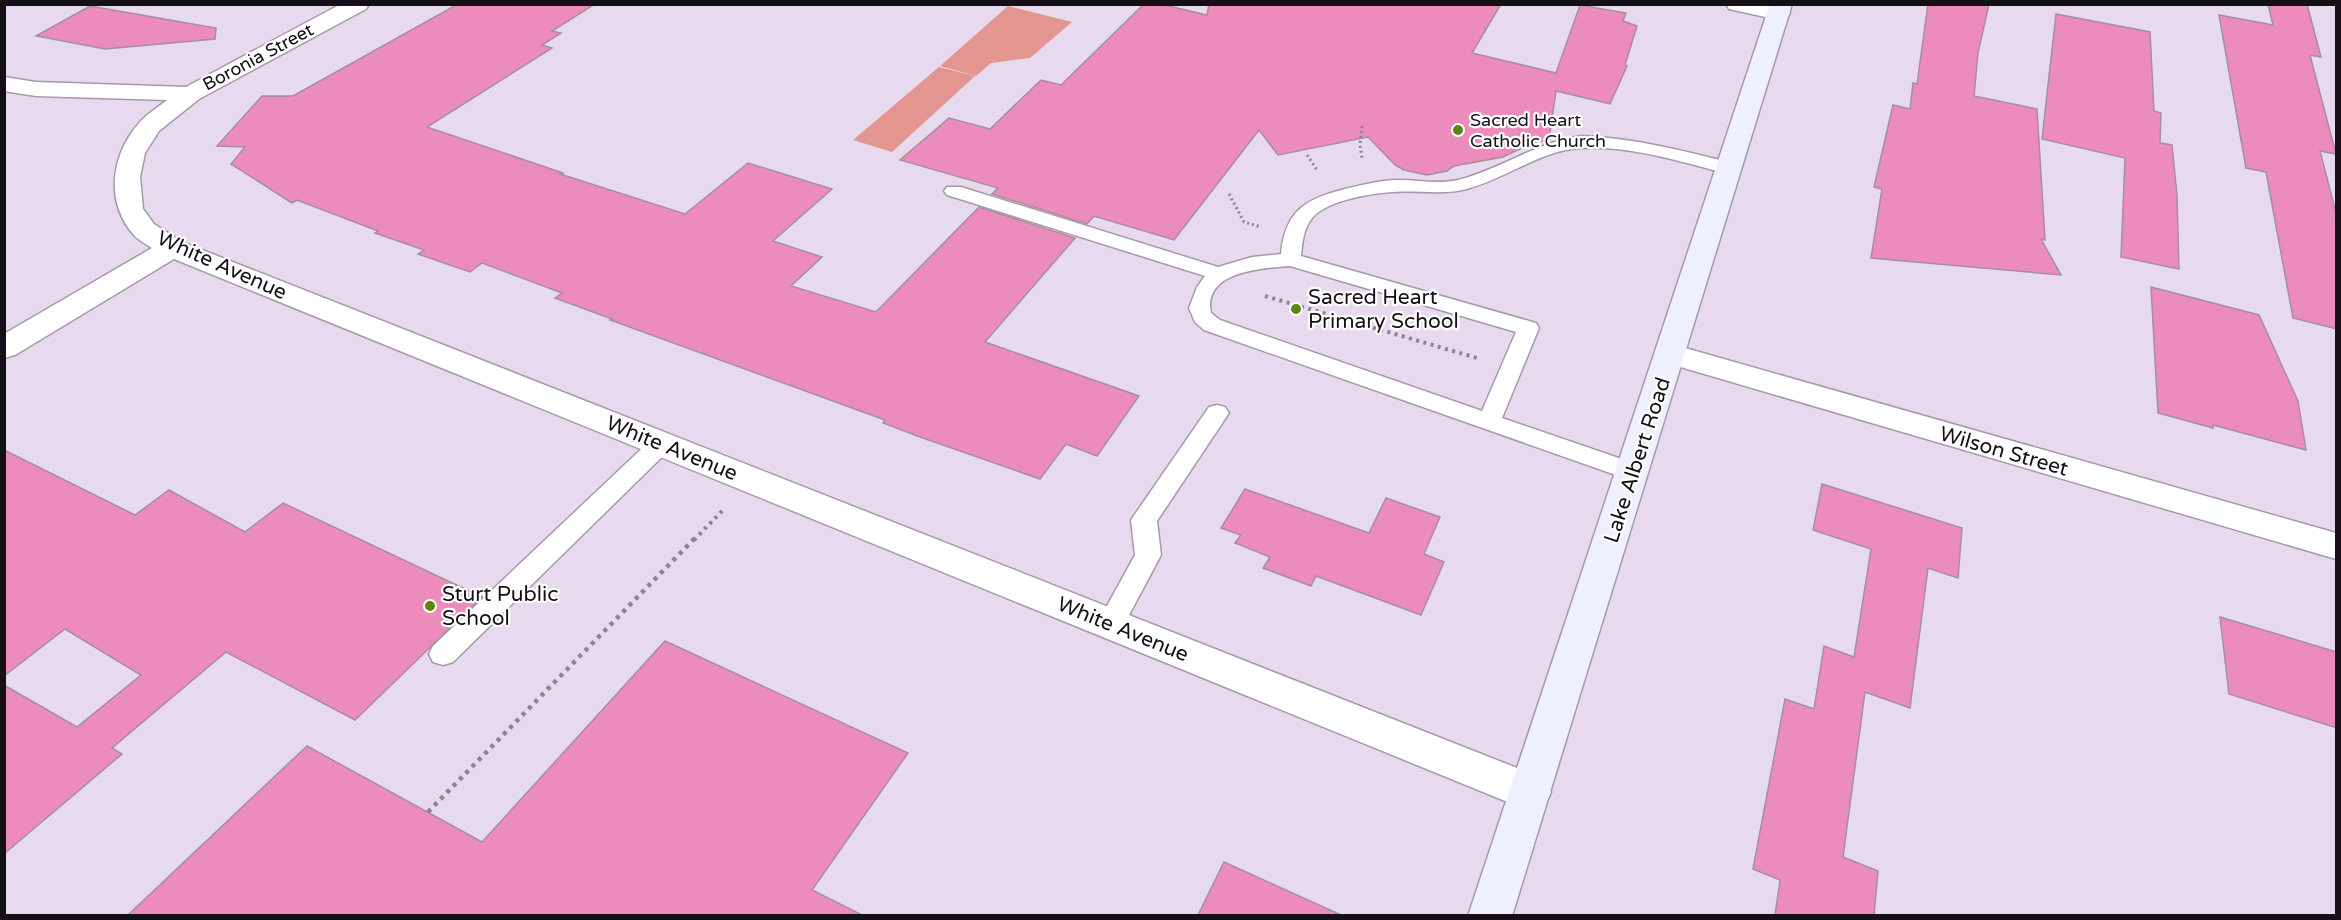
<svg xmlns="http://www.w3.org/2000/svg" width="2341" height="920" font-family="'Varela Round',sans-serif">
  <rect width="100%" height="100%" fill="#e7daee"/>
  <!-- green -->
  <g fill="#e39590">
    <path d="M 1008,6 L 1072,22 L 1030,58 L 991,63 L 976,76 L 940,66 Z"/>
    <path d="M 939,67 L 975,76 L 892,152 L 853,140 Z"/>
  </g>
  <!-- building -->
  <g fill="#eb8cbc" stroke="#a68f99" stroke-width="1.5">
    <path d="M 458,4 L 595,4 L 552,31 L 561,33 L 542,45 L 552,48 L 427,127 L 563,173 L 560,174 L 685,214 L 748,163 L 832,189 L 773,241 L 822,257 L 791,286 L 876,312 L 979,207 L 1075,238 L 985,342 L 1139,396 L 1097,456 L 1066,444 L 1040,479 L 920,437 L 883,423 L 885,420 L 610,320 L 612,319 L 555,298 L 562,293 L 482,263 L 470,272 L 418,254 L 424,250 L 375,233 L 378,231 L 297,200 L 292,203 L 231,164 L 245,147 L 217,146 L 262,96 L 293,96 Z"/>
    <path d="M 1144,4 L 1160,4 L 1207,15 L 1209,4 L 1501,4 L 1472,53 L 1556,73 L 1580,5 L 1626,13 L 1623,21 L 1637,26 L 1625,65 L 1627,66 L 1610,104 L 1556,91 L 1549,140 L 1534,142 L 1503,157 L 1454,166 L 1447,171 L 1427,175 L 1404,170 L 1395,165 L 1368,137 L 1278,155 L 1259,130 L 1174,240 L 1094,216 L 1087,224 L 992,194 L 998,188 L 900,160 L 949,118 L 990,129 L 1041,80 L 1061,85 Z"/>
    <path d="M 1928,4 L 1989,4 L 1978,53 L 1974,96 L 2037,109 L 2045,240 L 2041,239 L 2061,275 L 1871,258 L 1882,189 L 1874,187 L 1893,105 L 1910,109 L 1913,83 L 1917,84 Z"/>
    <path d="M 2268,4 L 2307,4 L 2321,57 L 2310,55 L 2336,154 L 2320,151 L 2337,217 L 2337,329 L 2293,318 L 2266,172 L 2246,168 L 2219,15 L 2273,25 Z"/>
    <path d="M 90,6 L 216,28 L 215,39 L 105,49 L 36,36 Z"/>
    <path d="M 2056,14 L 2150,32 L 2154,111 L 2161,113 L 2160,143 L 2172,145 L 2177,195 L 2179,269 L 2121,257 L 2125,158 L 2042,139 Z"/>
    <path d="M 2151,287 L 2259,315 L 2298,401 L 2306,450 L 2213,425 L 2213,428 L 2158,413 Z"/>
    <path d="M 4,450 L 135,515 L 169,490 L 245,532 L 283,503 L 482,597 L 355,720 L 226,652 L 112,748 L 122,754 L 4,854 L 4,685 L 77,727 L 141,675 L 65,629 L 4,676 Z"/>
    <path d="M 1822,484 L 1962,528 L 1958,578 L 1928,568 L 1910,708 L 1865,692 L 1843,857 L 1878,871 L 1874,915 L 1775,915 L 1780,880 L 1753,869 L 1785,699 L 1814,709 L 1824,646 L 1854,657 L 1871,549 L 1813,530 Z"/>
    <path d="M 1245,489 L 1369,533 L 1386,498 L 1440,517 L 1424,554 L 1444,562 L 1421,615 L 1316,576 L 1311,586 L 1263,568 L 1270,557 L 1235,543 L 1241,535 L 1221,528 Z"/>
    <path d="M 2220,617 L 2337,652 L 2337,728 L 2229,694 Z"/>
    <path d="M 665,641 L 908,753 L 812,890 L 862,915 L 128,915 L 307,746 L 482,842 Z"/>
    <path d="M 1224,862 L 1341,915 L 1198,915 Z"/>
  </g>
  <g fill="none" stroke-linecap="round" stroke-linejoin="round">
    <defs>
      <g id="service">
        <path d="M 1582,136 C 1634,138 1685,151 1736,164 L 1738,168 L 1736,172 L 1729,174 C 1682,162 1630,145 1581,148 C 1542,150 1508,177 1470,188 C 1444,196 1420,190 1394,192 C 1371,193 1322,201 1310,221 C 1303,232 1302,245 1301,256 L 1536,323 L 1539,328 L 1502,418 L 1642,466 L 1645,472 L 1642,478 L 1633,481 L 1204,330 L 1195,322 L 1189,308 L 1197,287 L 1205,276 L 947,195 L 944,191 L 947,187 L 961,187 L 1218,267 L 1252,257 L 1281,254 C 1285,211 1305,199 1345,189 C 1361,185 1378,181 1394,180 C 1416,179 1436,185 1458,180 C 1502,169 1535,142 1582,136 ZM 1290,266 L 1516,332 L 1482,411 L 1220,320 L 1211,313 C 1202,271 1263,268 1290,266 Z"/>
        <path d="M 1217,405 L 1225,407 L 1229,413 L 1157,521 L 1161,555 L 1120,632 L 1110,635 L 1100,632 L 1097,624 L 1135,555 L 1131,520 L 1209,407 Z"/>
        <path d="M 661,435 L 669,438 L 673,444 L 669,450 L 453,662 L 443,665 L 433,662 L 429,654 L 433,646 L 653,438 Z"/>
      </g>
      <g id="minor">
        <path d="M 341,4 L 369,4 L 366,9 L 199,99 L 159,131 L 145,153 L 140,177 L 143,209 L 154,224 L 182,242 L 1545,779 L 1551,792 L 1545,805 L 1530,811 L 1515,805 L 174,259 L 15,355 L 4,358 L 4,334 L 152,248 C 146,244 138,240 133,234 C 104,200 112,152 141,121 C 148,113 159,107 167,100 L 36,96 L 4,91 L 4,77 L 36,82 L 186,87 Z"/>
        <path d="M 1726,4 L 1770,4 L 1787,8 L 1790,13 L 1787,18 L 1779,20 L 1729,9 Z"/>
        <path d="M 1671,344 L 2336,533 L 2336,559 L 1660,361 L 1656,354 L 1660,347 Z"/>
      </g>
      <path id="secondary" d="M 1770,4 L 1792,4 L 1512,916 L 1468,916 Z"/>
    </defs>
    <!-- service casing -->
    <use href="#service" stroke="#a699ac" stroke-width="3"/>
    <!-- minor casing -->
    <use href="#minor" stroke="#a699ac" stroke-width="3"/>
    <!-- secondary casing -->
    <use href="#secondary" stroke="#a699ac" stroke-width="3"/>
    <!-- path-far2 -->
    <g stroke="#8d8492" stroke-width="3" stroke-dasharray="2 3" stroke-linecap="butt">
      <path d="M 1362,126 L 1360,145 L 1362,158"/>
      <path d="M 1307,155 L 1317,170"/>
      <path d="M 1229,194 L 1244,222 L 1261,227"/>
    </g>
    <!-- path-far1 -->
    <g stroke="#8d8492" stroke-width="4" stroke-dasharray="3 4.5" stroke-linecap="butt">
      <path d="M 1265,296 L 1477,358"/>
      <path d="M 694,540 L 723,510"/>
    </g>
    <!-- path -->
    <path stroke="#8d8492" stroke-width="4.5" stroke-dasharray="4 5" stroke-linecap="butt" d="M 428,812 L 695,538"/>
    <!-- service -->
    <use href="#service" fill="#fff" fill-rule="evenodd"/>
    <!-- minor -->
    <use href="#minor" fill="#fff" fill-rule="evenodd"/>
    <!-- secondary -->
    <use href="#secondary" fill="#eef0fd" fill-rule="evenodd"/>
  </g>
  <!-- markers -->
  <g fill="#5e860e" stroke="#fff" stroke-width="2">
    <circle cx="1458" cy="130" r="6"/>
    <circle cx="1296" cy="309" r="6"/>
    <circle cx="430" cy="606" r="6"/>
  </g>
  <g text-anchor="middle" stroke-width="4.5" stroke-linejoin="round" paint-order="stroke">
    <!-- far-street labels -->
    <g font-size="18" fill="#151017" stroke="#fff">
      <text transform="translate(258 57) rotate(-28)" y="6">Boronia Street</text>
    </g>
    <!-- far-poi labels -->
    <g font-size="18" fill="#151017" stroke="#fff" text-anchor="start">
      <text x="1470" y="126">Sacred Heart<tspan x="1470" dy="21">Catholic Church</tspan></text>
    </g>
    <!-- street labels -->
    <g font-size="21" fill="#151017" stroke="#fff">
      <text transform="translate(222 265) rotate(24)" y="7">White Avenue</text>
      <text transform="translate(672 448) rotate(22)" y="7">White Avenue</text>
      <text transform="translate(2004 451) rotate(16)" y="7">Wilson Street</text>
      <text transform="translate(1637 460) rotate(-72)" y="7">Lake Albert Road</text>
      <text transform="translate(1123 629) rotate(22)" y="7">White Avenue</text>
    </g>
    <!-- poi labels -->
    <g font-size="21" fill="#151017" stroke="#fff" text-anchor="start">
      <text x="1308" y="304">Sacred Heart<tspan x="1308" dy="24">Primary School</tspan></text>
      <text x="442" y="601">Sturt Public<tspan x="442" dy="24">School</tspan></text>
    </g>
  </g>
  <!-- border -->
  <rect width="2341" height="920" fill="none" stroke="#151017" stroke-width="12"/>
</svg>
